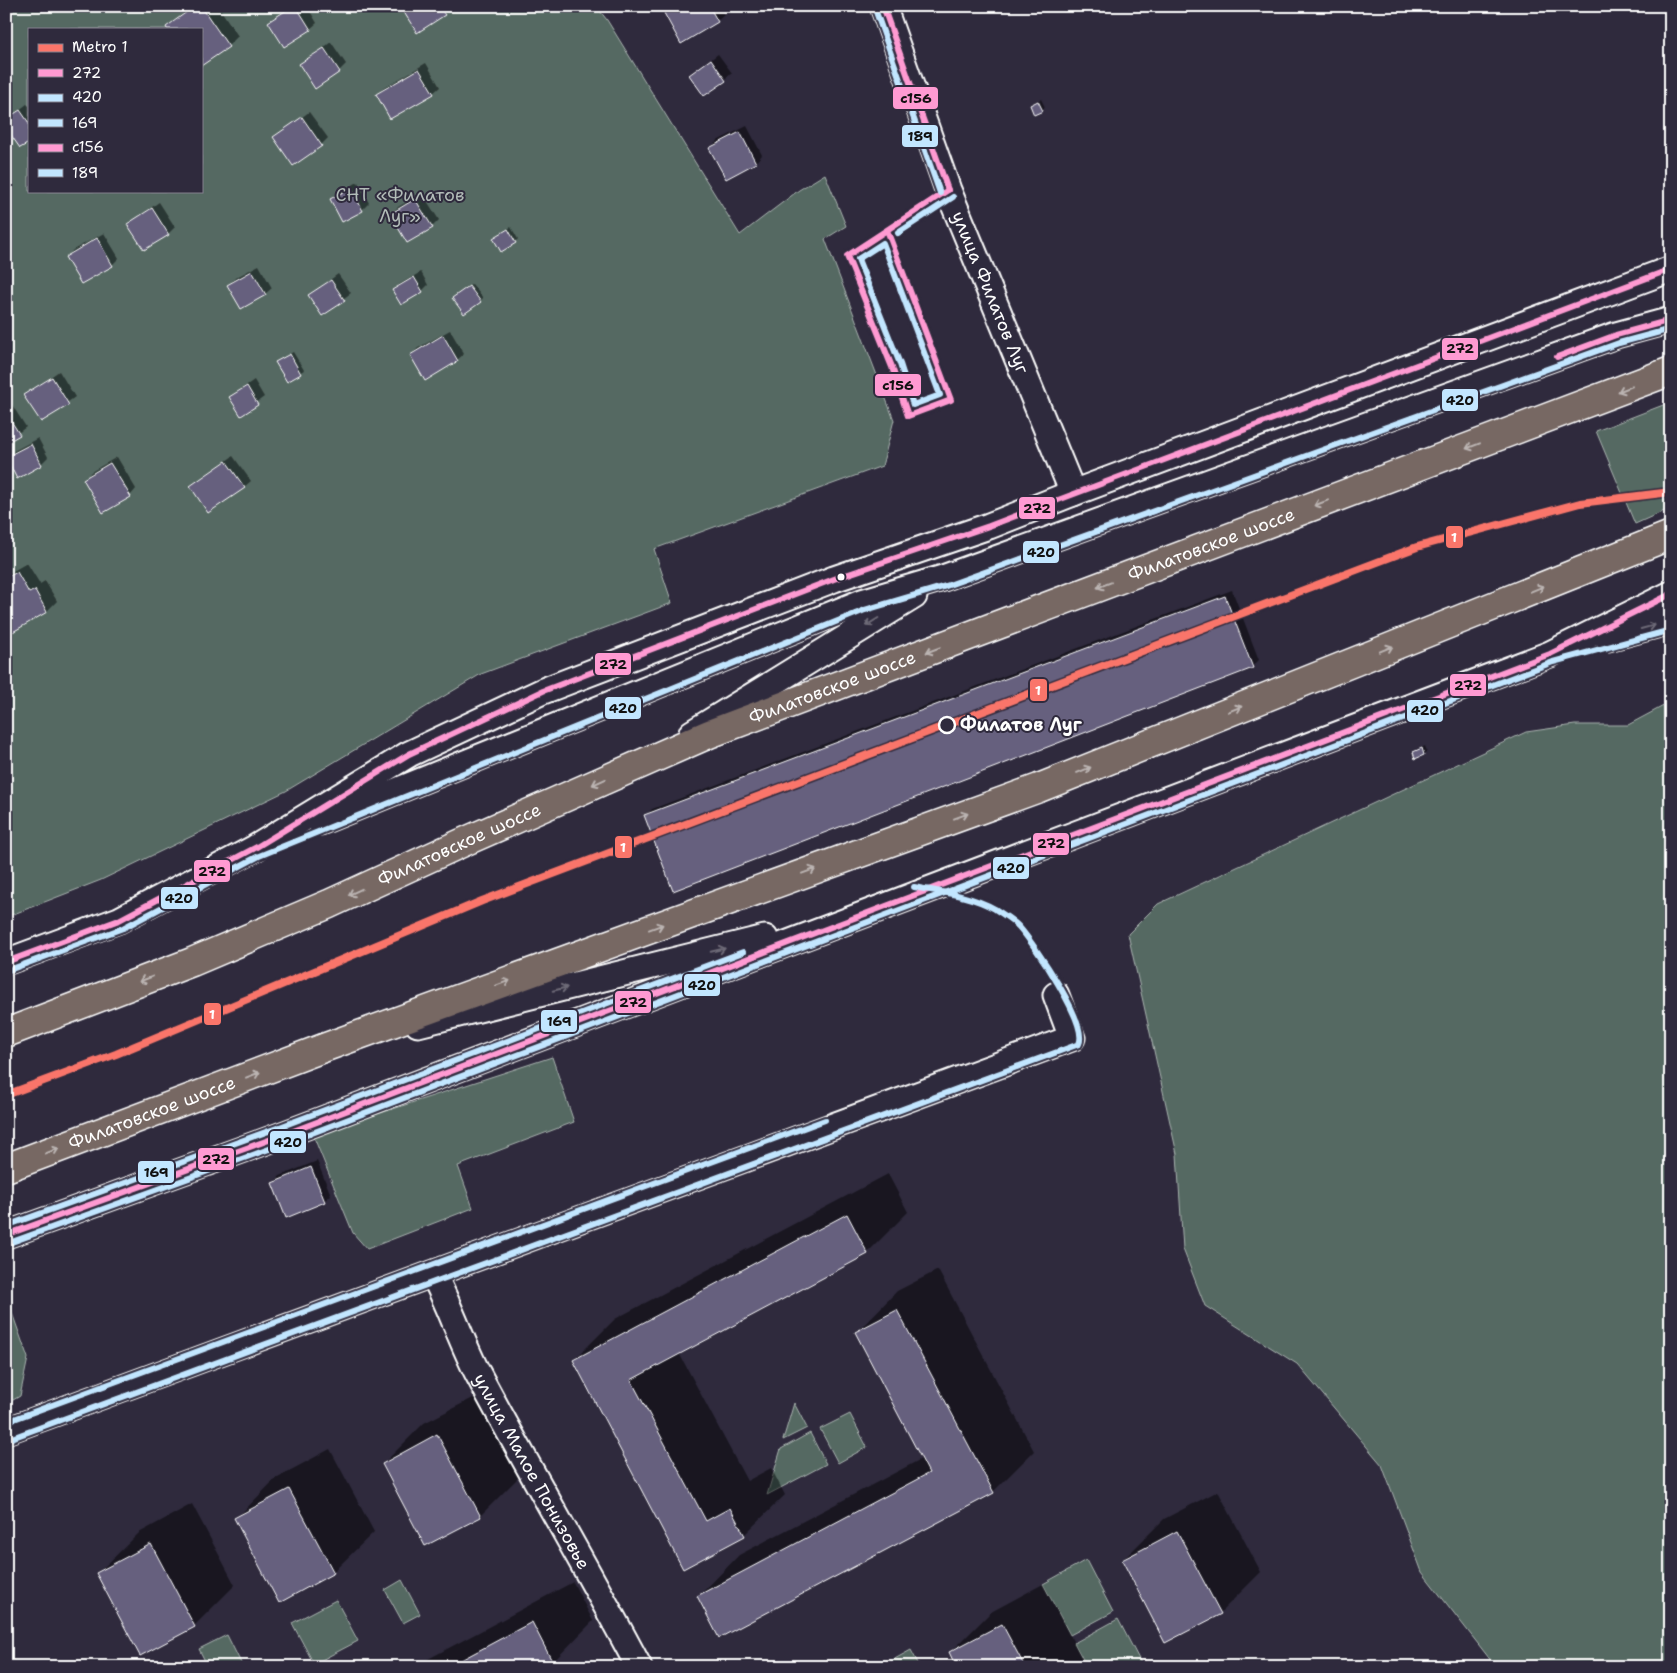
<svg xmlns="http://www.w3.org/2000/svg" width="1677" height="1673" font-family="'Shantell Sans',sans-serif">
  <rect width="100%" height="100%" fill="#2f2a3d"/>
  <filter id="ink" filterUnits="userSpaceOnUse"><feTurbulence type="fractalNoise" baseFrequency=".02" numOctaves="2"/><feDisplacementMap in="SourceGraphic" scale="10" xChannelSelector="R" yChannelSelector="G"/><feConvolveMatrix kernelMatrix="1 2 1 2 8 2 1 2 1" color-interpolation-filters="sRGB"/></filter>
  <g filter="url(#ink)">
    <!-- green -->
    <g fill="#546962" stroke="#aab4b0" fill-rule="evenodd">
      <path d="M 6,6 L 596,6 L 607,20 L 740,235 L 799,190 L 825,174 L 846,226 L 825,239 L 894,420 L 882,466 L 654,549 L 672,603 L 481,674 L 286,791 L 101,880 L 6,917 ZM 29,29 L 201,29 L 201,191 L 29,191 Z"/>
      <path d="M 1671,402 L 1671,508 L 1635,524 L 1596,431 Z"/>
      <path d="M 1671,702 L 1671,1667 L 1496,1667 L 1422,1572 L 1382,1465 L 1297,1364 L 1205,1306 L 1183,1249 L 1177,1154 L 1128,934 L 1158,904 L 1526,732 L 1575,725 L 1628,725 Z"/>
      <path d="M 552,1057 L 574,1122 L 458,1166 L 473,1208 L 367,1249 L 353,1233 L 313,1135 Z"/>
      <path d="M 6,1296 L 28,1358 L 20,1396 L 6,1404 Z"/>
      <path d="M 794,1403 L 807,1428 L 783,1440 Z"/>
      <path d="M 850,1414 L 867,1447 L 838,1463 L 820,1429 Z"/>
      <path d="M 810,1433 L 826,1464 L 767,1495 L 781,1449 Z"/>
      <path d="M 1086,1560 L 1113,1612 L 1070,1635 L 1043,1584 Z"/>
      <path d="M 402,1580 L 420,1614 L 403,1623 L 385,1590 Z"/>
      <path d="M 336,1600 L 358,1641 L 314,1664 L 292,1623 Z"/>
      <path d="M 1118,1619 L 1142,1665 L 1087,1667 L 1074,1643 Z"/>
      <path d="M 227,1635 L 243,1667 L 208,1667 L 199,1649 Z"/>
      <path d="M 911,1650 L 920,1667 L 894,1667 L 891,1661 Z"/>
    </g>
    <!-- shadow -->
    <g fill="#0007">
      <path d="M 193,6 L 218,6 L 238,36 L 228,46 L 201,29 L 167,27 Z"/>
      <path d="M 291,6 L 307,6 L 317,23 L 310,29 L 270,22 Z"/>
      <path d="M 401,6 L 450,6 L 451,7 L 444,14 Z"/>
      <path d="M 673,6 L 719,6 L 724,15 L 717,21 L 665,14 Z"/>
      <path d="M 331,42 L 346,64 L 339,71 L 301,65 Z"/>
      <path d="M 718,54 L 732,73 L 705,95 L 691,75 Z"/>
      <path d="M 426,63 L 440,87 L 433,93 L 377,94 L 384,88 Z"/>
      <path d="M 1041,99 L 1045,107 L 1042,110 L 1032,105 Z"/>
      <path d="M 27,104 L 29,106 L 29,141 L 6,120 Z"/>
      <path d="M 309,112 L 328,138 L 321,145 L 275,137 Z"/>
      <path d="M 747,126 L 762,155 L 756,162 L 726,177 L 711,148 L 717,141 Z"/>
      <path d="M 358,182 L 369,203 L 362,210 L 331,199 L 338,193 Z"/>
      <path d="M 422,193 L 439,220 L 432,227 L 391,214 L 398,207 Z"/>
      <path d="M 159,202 L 175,227 L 168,234 L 129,224 Z"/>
      <path d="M 511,227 L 518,239 L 515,242 L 497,236 Z"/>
      <path d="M 104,233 L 119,258 L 112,265 L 67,257 L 73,250 Z"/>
      <path d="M 259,265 L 272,288 L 265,294 L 229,285 L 235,278 Z"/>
      <path d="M 421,272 L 428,285 L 422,291 L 394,290 L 400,284 Z"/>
      <path d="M 338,274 L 351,293 L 322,314 L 310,295 Z"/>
      <path d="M 472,284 L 483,298 L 480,301 L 457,295 Z"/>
      <path d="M 450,330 L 464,354 L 457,360 L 411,355 L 418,348 Z"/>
      <path d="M 293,352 L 304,370 L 287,380 L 280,360 Z"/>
      <path d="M 59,371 L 75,397 L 41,421 L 25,395 Z"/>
      <path d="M 254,380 L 264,397 L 241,414 L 230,397 Z"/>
      <path d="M 7,397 L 26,427 L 6,442 L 6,397 Z"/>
      <path d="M 38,438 L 48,457 L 41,464 L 7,458 L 14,451 Z"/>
      <path d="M 233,456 L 251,481 L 244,487 L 191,486 Z"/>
      <path d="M 117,457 L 136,489 L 130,496 L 85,479 L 91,472 Z"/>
      <path d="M 27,563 L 40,584 L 45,581 L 57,601 L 47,611 L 12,631 L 6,622 L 6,575 Z"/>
      <path d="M 1232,590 L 1259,660 L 1252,667 L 646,816 L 652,809 Z"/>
      <path d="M 1425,746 L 1427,751 L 1424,754 L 1414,752 Z"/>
      <path d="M 317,1161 L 331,1195 L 324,1201 L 274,1183 L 280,1176 Z"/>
      <path d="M 888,1174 L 908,1212 L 867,1253 L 679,1353 L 747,1481 L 771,1468 L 785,1495 L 744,1535 L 683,1567 L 574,1360 L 615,1319 Z"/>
      <path d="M 938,1270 L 1034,1451 L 993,1492 L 699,1596 L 739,1555 L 923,1458 L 857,1332 L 897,1291 Z"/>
      <path d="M 479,1395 L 521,1475 L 480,1516 L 383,1464 L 424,1423 Z"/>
      <path d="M 330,1449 L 374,1532 L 333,1572 L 236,1519 L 276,1478 Z"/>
      <path d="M 1218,1491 L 1261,1572 L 1220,1613 L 1123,1560 L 1164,1519 Z"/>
      <path d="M 192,1504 L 235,1585 L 194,1626 L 98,1573 L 139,1533 Z"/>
      <path d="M 573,1582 L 593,1621 L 553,1662 L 544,1667 L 413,1667 Z"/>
      <path d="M 1043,1584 L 1084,1662 L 1079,1667 L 958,1667 L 950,1653 L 991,1612 Z"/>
    </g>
    <!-- building -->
    <g fill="#66607e" stroke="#fff">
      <path d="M 195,6 L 201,6 L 229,47 L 201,66 L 201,29 L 167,29 L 166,27 Z"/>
      <path d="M 293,6 L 296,6 L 311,30 L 284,47 L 268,22 Z"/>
      <path d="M 400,6 L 439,6 L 445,15 L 417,33 Z"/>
      <path d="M 676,6 L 709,6 L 718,22 L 681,44 L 664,13 Z"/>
      <path d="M 324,48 L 340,72 L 315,89 L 299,64 Z"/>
      <path d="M 711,59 L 726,81 L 704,96 L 689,75 Z"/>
      <path d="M 419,69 L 434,94 L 390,119 L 376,94 Z"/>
      <path d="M 1038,101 L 1043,111 L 1034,115 L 1030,105 Z"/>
      <path d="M 20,110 L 29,123 L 29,143 L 20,148 L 6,128 L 6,119 Z"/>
      <path d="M 302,117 L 322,146 L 293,166 L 273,137 Z"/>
      <path d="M 740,132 L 756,163 L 726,179 L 709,148 Z"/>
      <path d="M 351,188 L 363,211 L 342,222 L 330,199 Z"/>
      <path d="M 415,199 L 433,228 L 407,243 L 390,214 Z"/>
      <path d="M 152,208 L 169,235 L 144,250 L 127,224 Z"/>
      <path d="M 508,229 L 516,243 L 501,252 L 493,238 Z"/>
      <path d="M 97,238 L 113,266 L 81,284 L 65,257 Z"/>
      <path d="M 252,271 L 266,295 L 241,309 L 227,285 Z"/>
      <path d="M 414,277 L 423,292 L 401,305 L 392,290 Z"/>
      <path d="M 331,280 L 345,301 L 322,316 L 308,295 Z"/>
      <path d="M 469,286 L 481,302 L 464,314 L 452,298 Z"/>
      <path d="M 443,335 L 458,361 L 425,381 L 410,355 Z"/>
      <path d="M 290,354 L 301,374 L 287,382 L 275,362 Z"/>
      <path d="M 52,377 L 69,405 L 41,422 L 23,395 Z"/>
      <path d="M 247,386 L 258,405 L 241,416 L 229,397 Z"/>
      <path d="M 6,413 L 20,435 L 6,443 Z"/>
      <path d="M 31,444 L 42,465 L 17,479 L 6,457 Z"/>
      <path d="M 226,461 L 245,488 L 208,513 L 190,486 Z"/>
      <path d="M 110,463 L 131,497 L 103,513 L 83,479 Z"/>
      <path d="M 17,572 L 29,593 L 35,590 L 47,612 L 11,633 L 6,624 L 6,578 Z"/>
      <path d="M 1225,596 L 1253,668 L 673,891 L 644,815 Z"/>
      <path d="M 1422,748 L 1424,755 L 1415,759 L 1413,752 Z"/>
      <path d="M 311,1167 L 325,1202 L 286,1218 L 272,1183 Z"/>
      <path d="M 847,1214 L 868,1254 L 631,1380 L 706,1521 L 730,1508 L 745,1536 L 683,1569 L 573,1360 Z"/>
      <path d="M 897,1310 L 994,1493 L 719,1638 L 697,1596 L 929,1473 L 855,1332 Z"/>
      <path d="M 437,1434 L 481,1517 L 425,1546 L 382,1464 Z"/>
      <path d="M 289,1489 L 334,1573 L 279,1603 L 234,1518 Z"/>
      <path d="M 1177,1531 L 1221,1614 L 1165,1643 L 1122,1560 Z"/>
      <path d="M 151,1544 L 195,1627 L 140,1656 L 96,1573 Z"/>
      <path d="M 532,1622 L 553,1663 L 546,1667 L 448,1667 Z"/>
      <path d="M 1002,1624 L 1025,1667 L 956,1667 L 949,1652 Z"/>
    </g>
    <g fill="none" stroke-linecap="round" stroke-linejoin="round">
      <defs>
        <g id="minor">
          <path id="s1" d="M 883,6 L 948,190 L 1073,493"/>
          <path d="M 1608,638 L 1671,621"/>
          <path d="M 692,733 L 914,596"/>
          <path d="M 320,822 L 862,602 L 943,578 L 1616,335 L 1671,320"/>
          <path d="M 6,962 L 119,920 L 255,848 L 409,754 L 543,691 L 834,579 L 989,526 L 1073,493 L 1671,269"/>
          <path d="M 418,1024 L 765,938"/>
          <path d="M 6,1235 L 280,1136 L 1550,654 L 1671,594"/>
          <path id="s2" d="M 433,1274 C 450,1306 461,1341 478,1374 C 530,1472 587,1568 639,1667"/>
          <path d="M 6,1431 L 1072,1038 L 1056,995"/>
        </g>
        <g id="major">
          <path id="s3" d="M 6,1033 L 192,962 L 329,904 L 466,841 L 709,734 L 1671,371"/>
          <path id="s4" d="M 6,1168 L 326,1047 L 1039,788 L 1671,535"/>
        </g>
      </defs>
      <!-- minor casing -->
      <use href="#minor" stroke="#fff" stroke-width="29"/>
      <!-- major casing -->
      <use href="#major" stroke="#fff" stroke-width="31"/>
      <!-- minor -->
      <use href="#minor" stroke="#2f2a3d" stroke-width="25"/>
      <!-- major -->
      <use href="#major" stroke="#776864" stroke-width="28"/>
      <defs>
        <g id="bus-1">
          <path d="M 1557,357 L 1616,335 L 1671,320"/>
          <path d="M 6,962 L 119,920 L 255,848 L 409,754 L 543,691 L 834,579 L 989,526 L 1671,269"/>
          <path d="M 6,1235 L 280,1136 L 1550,654 L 1671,594"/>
        </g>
        <g id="bus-2">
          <path d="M 9,970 L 123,928 L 259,856 L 865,610 L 946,586 L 1619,343 L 1671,329"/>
          <path d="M 9,1243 L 283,1144 L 1553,662 L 1671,630"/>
          <path d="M 9,1439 L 1079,1044 C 1089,1024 1034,944 1019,927 C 1013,920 1002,914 995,909 C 971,895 940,892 914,887"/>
        </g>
        <g id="bus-3">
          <path d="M 6,1226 L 277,1128 L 743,952"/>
          <path d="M 6,1422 L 825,1120"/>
        </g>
        <g id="bus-4">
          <path d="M 883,6 L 948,190"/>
          <path d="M 887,230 L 951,400 L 908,416 L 892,367 L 847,256 L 948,190"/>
        </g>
        <g id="bus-5">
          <path d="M 875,9 L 940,193"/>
          <path d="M 898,233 L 953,197"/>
          <path d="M 883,243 L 940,395 L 913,405 L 900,364 L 858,259 Z"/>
        </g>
      </defs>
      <!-- bus-1 casing -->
      <use href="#bus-1" stroke="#2f2a3d" stroke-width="10"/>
      <!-- bus-2 casing -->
      <use href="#bus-2" stroke="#2f2a3d" stroke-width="10"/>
      <!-- bus-3 casing -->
      <use href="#bus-3" stroke="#2f2a3d" stroke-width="10"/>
      <!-- bus-4 casing -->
      <use href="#bus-4" stroke="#2f2a3d" stroke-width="10"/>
      <!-- bus-5 casing -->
      <use href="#bus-5" stroke="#2f2a3d" stroke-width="10"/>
      <!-- bus-1 -->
      <use href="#bus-1" stroke="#ff9ad2" stroke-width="6"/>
      <!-- bus-2 -->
      <use href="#bus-2" stroke="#c2e6ff" stroke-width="6"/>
      <!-- bus-3 -->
      <use href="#bus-3" stroke="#c2e6ff" stroke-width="6"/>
      <!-- bus-4 -->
      <use href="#bus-4" stroke="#ff9ad2" stroke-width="6"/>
      <!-- bus-5 -->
      <use href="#bus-5" stroke="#c2e6ff" stroke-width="6"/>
      <defs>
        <path id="metro-1" d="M 6,1095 L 116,1054 L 482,901 L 1417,547 L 1580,503 L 1671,492"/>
      </defs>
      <!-- metro-1 casing -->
      <use href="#metro-1" stroke="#2f2a3d" stroke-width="11"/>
      <!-- metro-1 -->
      <use href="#metro-1" stroke="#fa756a" stroke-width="8"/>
    </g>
    <!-- one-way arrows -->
    <defs><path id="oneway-shaft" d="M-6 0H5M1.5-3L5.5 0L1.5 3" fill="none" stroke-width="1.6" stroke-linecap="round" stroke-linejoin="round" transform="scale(1.25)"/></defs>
    <g stroke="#bbb4b2">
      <use href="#oneway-shaft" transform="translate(1625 389) rotate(159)"/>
      <use href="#oneway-shaft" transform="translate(1473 446) rotate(159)"/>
      <use href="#oneway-shaft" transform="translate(1321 503) rotate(159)"/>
      <use href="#oneway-shaft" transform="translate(1104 585) rotate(159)"/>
      <use href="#oneway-shaft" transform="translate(1537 589) rotate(-22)"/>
      <use href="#oneway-shaft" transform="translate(1386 649) rotate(-22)"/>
      <use href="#oneway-shaft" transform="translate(933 650) rotate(159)"/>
      <use href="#oneway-shaft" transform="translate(1235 709) rotate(-22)"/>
      <use href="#oneway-shaft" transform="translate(1084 770) rotate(-22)"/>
      <use href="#oneway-shaft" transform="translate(599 782) rotate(156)"/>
      <use href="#oneway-shaft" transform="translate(961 816) rotate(-20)"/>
      <use href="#oneway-shaft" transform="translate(809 871) rotate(-20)"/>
      <use href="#oneway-shaft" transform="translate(355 892) rotate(155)"/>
      <use href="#oneway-shaft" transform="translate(656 927) rotate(-20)"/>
      <use href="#oneway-shaft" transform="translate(146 979) rotate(159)"/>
      <use href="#oneway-shaft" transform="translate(503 983) rotate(-20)"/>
      <use href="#oneway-shaft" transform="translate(253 1075) rotate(-21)"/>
      <use href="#oneway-shaft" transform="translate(52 1151) rotate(-21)"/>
    </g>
    <g stroke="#6d6a77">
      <use href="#oneway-shaft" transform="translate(872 622) rotate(148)"/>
      <use href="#oneway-shaft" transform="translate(1648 627) rotate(-15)"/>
      <use href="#oneway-shaft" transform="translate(718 950) rotate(-14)"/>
      <use href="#oneway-shaft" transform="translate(560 989) rotate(-14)"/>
    </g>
  </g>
  <!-- markers -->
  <circle fill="#fff" stroke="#2f2a3d" stroke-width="2" cx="841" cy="577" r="4.5"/>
  <circle fill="#2f2a3d" stroke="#fff" stroke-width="2.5" cx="947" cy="725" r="8"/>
  <g text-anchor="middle" stroke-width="4" stroke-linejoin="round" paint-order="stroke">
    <!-- park labels -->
    <g font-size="18" fill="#b2bcb8" stroke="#2f2a3d">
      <text x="400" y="201">СНТ «Филатов<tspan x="400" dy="21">Луг»</tspan></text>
    </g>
    <!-- street labels -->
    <g font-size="18" fill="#fff" stroke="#2f2a3d">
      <text dy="6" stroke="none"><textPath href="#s1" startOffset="306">улица Филатов Луг</textPath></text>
      <text dy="6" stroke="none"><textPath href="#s3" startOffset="1301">Филатовское шоссе</textPath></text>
      <text dy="6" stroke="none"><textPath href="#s3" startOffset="896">Филатовское шоссе</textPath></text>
      <text dy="6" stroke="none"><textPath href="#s3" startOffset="491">Филатовское шоссе</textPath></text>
      <text dy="6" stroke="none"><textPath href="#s4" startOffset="156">Филатовское шоссе</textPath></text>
      <text dy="6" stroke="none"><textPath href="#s2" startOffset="221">улица Малое Понизовье</textPath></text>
    </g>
    <!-- stop labels -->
    <g font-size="18" font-weight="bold" fill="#fff" stroke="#2f2a3d" text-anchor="start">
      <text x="960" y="731">Филатов Луг</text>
    </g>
  </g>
  <g stroke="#2f2a3d" stroke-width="2">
    <rect x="892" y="86" width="47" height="24" rx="5" fill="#ff9ad2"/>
    <rect x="901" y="124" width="38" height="24" rx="5" fill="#c2e6ff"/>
    <rect x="1441" y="337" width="38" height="24" rx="5" fill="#ff9ad2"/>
    <rect x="874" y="373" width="48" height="24" rx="5" fill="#ff9ad2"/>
    <rect x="1441" y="388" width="38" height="24" rx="5" fill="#c2e6ff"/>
    <rect x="1018" y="496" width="38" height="24" rx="5" fill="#ff9ad2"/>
    <rect x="1445" y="525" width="19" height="24" rx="5" fill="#fa756a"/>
    <rect x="1022" y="540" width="38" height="24" rx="5" fill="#c2e6ff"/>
    <rect x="594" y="652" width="38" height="24" rx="5" fill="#ff9ad2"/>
    <rect x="1449" y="673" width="38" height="24" rx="5" fill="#ff9ad2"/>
    <rect x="1029" y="678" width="19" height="24" rx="5" fill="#fa756a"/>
    <rect x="604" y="696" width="38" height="24" rx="5" fill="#c2e6ff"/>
    <rect x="1406" y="699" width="38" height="24" rx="5" fill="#c2e6ff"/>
    <rect x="1032" y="832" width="38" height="24" rx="5" fill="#ff9ad2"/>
    <rect x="614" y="835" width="19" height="24" rx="5" fill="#fa756a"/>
    <rect x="992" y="856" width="38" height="24" rx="5" fill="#c2e6ff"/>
    <rect x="193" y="859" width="38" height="24" rx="5" fill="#ff9ad2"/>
    <rect x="160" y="886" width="39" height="24" rx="5" fill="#c2e6ff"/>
    <rect x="683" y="973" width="38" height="24" rx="5" fill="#c2e6ff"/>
    <rect x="614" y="990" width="38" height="24" rx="5" fill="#ff9ad2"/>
    <rect x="203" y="1002" width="19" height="24" rx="5" fill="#fa756a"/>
    <rect x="540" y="1009" width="38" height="24" rx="5" fill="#c2e6ff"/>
    <rect x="269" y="1130" width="38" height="24" rx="5" fill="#c2e6ff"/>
    <rect x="197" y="1147" width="38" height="24" rx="5" fill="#ff9ad2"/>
    <rect x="137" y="1160" width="38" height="24" rx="5" fill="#c2e6ff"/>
  </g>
  <g font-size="14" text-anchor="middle" font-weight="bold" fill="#fff">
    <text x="1454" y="542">1</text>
    <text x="1038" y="695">1</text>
    <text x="623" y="852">1</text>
    <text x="212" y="1019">1</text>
  </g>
  <g font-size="14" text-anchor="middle" font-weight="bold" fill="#111">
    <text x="916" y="103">с156</text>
    <text x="920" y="141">189</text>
    <text x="1460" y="353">272</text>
    <text x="898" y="390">с156</text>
    <text x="1460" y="405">420</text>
    <text x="1037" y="513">272</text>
    <text x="1041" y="557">420</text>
    <text x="613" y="669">272</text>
    <text x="1468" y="690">272</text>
    <text x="623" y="713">420</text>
    <text x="1425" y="715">420</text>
    <text x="1051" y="848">272</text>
    <text x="1011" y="873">420</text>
    <text x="212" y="876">272</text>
    <text x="179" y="903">420</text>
    <text x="702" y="990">420</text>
    <text x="633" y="1007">272</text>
    <text x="559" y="1026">169</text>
    <text x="288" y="1147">420</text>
    <text x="216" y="1164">272</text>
    <text x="156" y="1177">169</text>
  </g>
  <!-- margin -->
  <rect width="1677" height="1673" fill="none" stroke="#2f2a3d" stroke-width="25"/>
  <rect x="12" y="12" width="1652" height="1648" fill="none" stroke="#fff" stroke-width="2" filter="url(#ink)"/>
  <!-- legend -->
  <rect x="28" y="28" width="175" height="165" fill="#2f2a3d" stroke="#827f8b"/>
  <rect x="38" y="44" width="25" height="8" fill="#fa756a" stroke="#827f8b"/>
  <text x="72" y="52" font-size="15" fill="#ffffff">Metro 1</text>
  <rect x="38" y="69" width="25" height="8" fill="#ff9ad2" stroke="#827f8b"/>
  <text x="72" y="78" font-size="15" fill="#ffffff">272</text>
  <rect x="38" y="94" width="25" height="8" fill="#c2e6ff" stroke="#827f8b"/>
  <text x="72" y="102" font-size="15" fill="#ffffff">420</text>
  <rect x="38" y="119" width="25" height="8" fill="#c2e6ff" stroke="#827f8b"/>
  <text x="72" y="128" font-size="15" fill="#ffffff">169</text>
  <rect x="38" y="144" width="25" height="8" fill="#ff9ad2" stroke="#827f8b"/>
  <text x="72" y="152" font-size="15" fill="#ffffff">с156</text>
  <rect x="38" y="169" width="25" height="8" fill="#c2e6ff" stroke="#827f8b"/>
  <text x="72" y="178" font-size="15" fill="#ffffff">189</text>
</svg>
